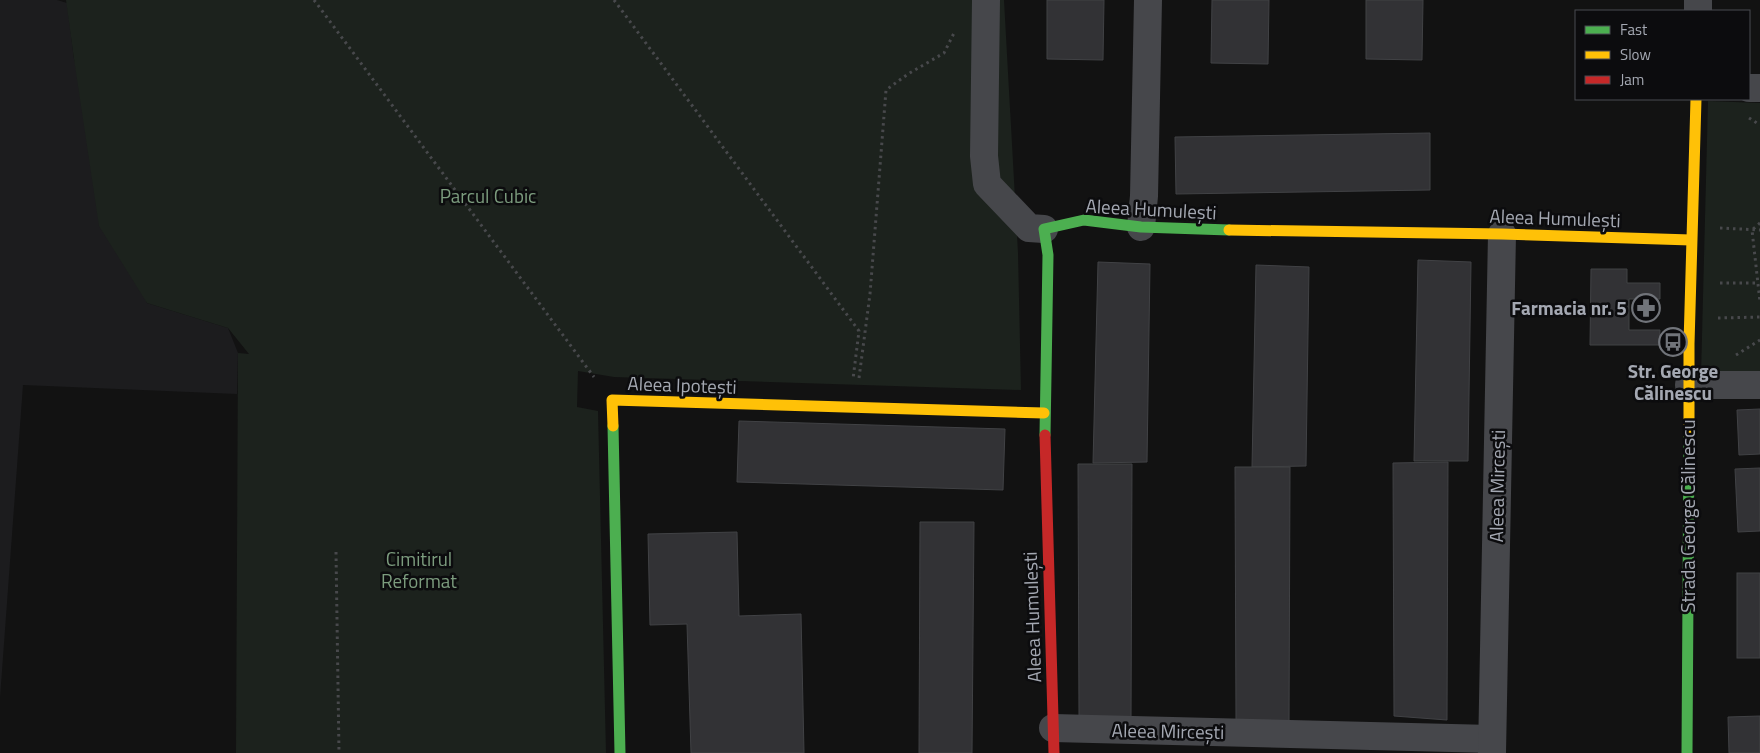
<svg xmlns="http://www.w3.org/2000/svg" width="1760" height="753" font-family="'Titillium Web',sans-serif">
  <rect width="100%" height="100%" fill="#121212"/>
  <!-- built -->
  <path fill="#1c1c1e" d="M 0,0 L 57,0 L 67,3 L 74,59 L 147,303 L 228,328 L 238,353 L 237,394 L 23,385 L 0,698 Z"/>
  <!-- green -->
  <g fill="#1c221d">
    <path d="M 66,0 L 1004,0 L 1018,253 L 1021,390 L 614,377 L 578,371 L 577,407 L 598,411 L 606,753 L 236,753 L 238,353 L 249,354 L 228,328 L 147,303 L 99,226 L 74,59 Z"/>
    <path d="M 1708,101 L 1760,103 L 1760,377 L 1701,376 Z"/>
  </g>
  <!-- building -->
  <g fill="#323235" stroke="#414245">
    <path d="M 1047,0 L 1104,0 L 1103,60 L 1047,59 Z"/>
    <path d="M 1212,0 L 1269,0 L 1268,64 L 1211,63 Z"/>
    <path d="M 1366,0 L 1423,0 L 1422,60 L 1366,59 Z"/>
    <path d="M 1430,133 L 1430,190 L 1176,194 L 1175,137 Z"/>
    <path d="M 1418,260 L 1471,262 L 1468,461 L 1414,461 Z"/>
    <path d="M 1098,262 L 1150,264 L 1147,462 L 1093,463 Z"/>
    <path d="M 1256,265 L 1309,267 L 1306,466 L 1252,467 Z"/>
    <path d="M 1591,269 L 1627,269 L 1627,283 L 1660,283 L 1660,299 L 1629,299 L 1629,330 L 1660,330 L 1659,345 L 1590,345 Z"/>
    <path d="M 1760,409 L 1760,454 L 1739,455 L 1737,410 Z"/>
    <path d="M 739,421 L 1005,429 L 1003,490 L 737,482 Z"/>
    <path d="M 1448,462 L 1447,720 L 1394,716 L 1393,463 Z"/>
    <path d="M 1078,464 L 1132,464 L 1131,721 L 1079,717 Z"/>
    <path d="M 1235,467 L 1290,467 L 1289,724 L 1236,720 Z"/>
    <path d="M 1760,468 L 1760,531 L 1738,532 L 1735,469 Z"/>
    <path d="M 920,522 L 974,522 L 972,753 L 919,753 Z"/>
    <path d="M 737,532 L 739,616 L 801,614 L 804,753 L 691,753 L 687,624 L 650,625 L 648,534 Z"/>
    <rect x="1737" y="573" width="23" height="85"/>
    <path d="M 1760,716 L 1760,753 L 1729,753 L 1728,717 Z"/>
  </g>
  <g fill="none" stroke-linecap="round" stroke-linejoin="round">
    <!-- path -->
    <g stroke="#48494c" stroke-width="3" stroke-dasharray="2.5 4" stroke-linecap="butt">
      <path d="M 314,0 L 594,377"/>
      <path d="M 614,0 L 859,331 L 853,379"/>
      <path d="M 1749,118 L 1760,125"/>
      <path d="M 1760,223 L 1752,230 L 1760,302"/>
      <path d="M 1720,228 L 1760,230"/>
      <path d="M 1720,283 L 1759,283"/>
      <path d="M 1718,318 L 1760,317"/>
      <path d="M 1736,355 L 1760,340"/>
      <path d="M 859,378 L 870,294 L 886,90 L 908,74 L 944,53 L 954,33"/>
      <path d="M 336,552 L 339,753"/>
    </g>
    <!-- street -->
    <g stroke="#46474b" stroke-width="28">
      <path d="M 986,0 L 984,156 L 987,184 L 1029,228 L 1044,229"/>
      <path d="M 1698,11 L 1698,0"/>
      <path d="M 1749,88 L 1760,88"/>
      <path d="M 1141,227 L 1144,196 L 1148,0"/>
      <path d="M 1689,385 L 1760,385"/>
      <path d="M 1053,728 L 1492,739"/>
      <path d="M 1492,753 L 1502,234"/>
    </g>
    <!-- fast -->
    <g stroke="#4caf50" stroke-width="11">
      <path d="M 613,426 L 620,753"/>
      <path d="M 1045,435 L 1048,255 L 1044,229 L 1084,220 L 1141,227 L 1229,230"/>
      <path d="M 1687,753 L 1689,435"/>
    </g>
    <!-- slow -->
    <g stroke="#ffc107" stroke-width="11">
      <path d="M 1229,230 L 1502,234 L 1691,240"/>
      <path d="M 613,426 L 612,400 L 1044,413"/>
      <path d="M 1689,435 L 1689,344 L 1696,99"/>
    </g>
    <!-- jam -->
    <path stroke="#c62828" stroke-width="11" d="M 1045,435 L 1054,753"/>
  </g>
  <!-- icons -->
  <defs>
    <symbol id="pharmacy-ring" viewBox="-11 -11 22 22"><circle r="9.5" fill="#0c0c0e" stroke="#71747a" stroke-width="1.5"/><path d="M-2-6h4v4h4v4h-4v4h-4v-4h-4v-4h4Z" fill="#71747a"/></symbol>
    <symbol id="bus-ring" viewBox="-11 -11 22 22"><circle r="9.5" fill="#0c0c0e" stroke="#71747a" stroke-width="1.5"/><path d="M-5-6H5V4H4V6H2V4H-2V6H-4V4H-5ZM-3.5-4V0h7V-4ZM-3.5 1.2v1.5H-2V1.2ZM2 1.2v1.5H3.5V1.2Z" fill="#71747a"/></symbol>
  </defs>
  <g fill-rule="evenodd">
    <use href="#pharmacy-ring" x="1630" y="292" width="32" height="32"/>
    <use href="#bus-ring" x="1657" y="326" width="32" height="32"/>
  </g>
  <g text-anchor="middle" stroke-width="5" stroke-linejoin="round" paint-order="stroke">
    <!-- park labels -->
    <g font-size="19" fill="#7c9c7e" stroke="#0c0c0e">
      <text x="488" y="203">Parcul Cubic</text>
      <text x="419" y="566">Cimitirul<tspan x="419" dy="22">Reformat</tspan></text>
    </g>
    <!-- street labels -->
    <g font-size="19" fill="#a4a8b2" stroke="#0c0c0e">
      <text transform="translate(1151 209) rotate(3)" y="7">Aleea Humulești</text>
      <text transform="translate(1555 218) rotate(2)" y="7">Aleea Humulești</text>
      <text transform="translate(682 385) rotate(2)" y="7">Aleea Ipotești</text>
      <text transform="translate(1497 486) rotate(-89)" y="7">Aleea Mircești</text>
      <text transform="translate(1688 516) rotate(-90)" y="7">Strada George Călinescu</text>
      <text transform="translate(1032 617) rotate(-92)" y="7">Aleea Humulești</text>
      <text transform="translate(1168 731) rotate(1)" y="7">Aleea Mircești</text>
    </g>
    <!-- poi labels -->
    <g font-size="19" font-weight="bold" fill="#a4a8b2" stroke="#0c0c0e" text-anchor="end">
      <text x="1627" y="315">Farmacia nr. 5</text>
      <text x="1673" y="378" text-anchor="middle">Str. George<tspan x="1673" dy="22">Călinescu</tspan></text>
    </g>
  </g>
  <!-- legend -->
  <rect x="1575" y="10" width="175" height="90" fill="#0c0c0e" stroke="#494a50"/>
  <rect x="1585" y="26" width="25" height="8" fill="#4caf50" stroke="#494a50"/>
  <text x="1620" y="35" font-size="15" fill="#a4a8b2">Fast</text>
  <rect x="1585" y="51" width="25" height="8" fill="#ffc107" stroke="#494a50"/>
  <text x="1620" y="60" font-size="15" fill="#a4a8b2">Slow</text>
  <rect x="1585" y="76" width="25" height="8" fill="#c62828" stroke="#494a50"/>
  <text x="1620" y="85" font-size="15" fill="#a4a8b2">Jam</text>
</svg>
